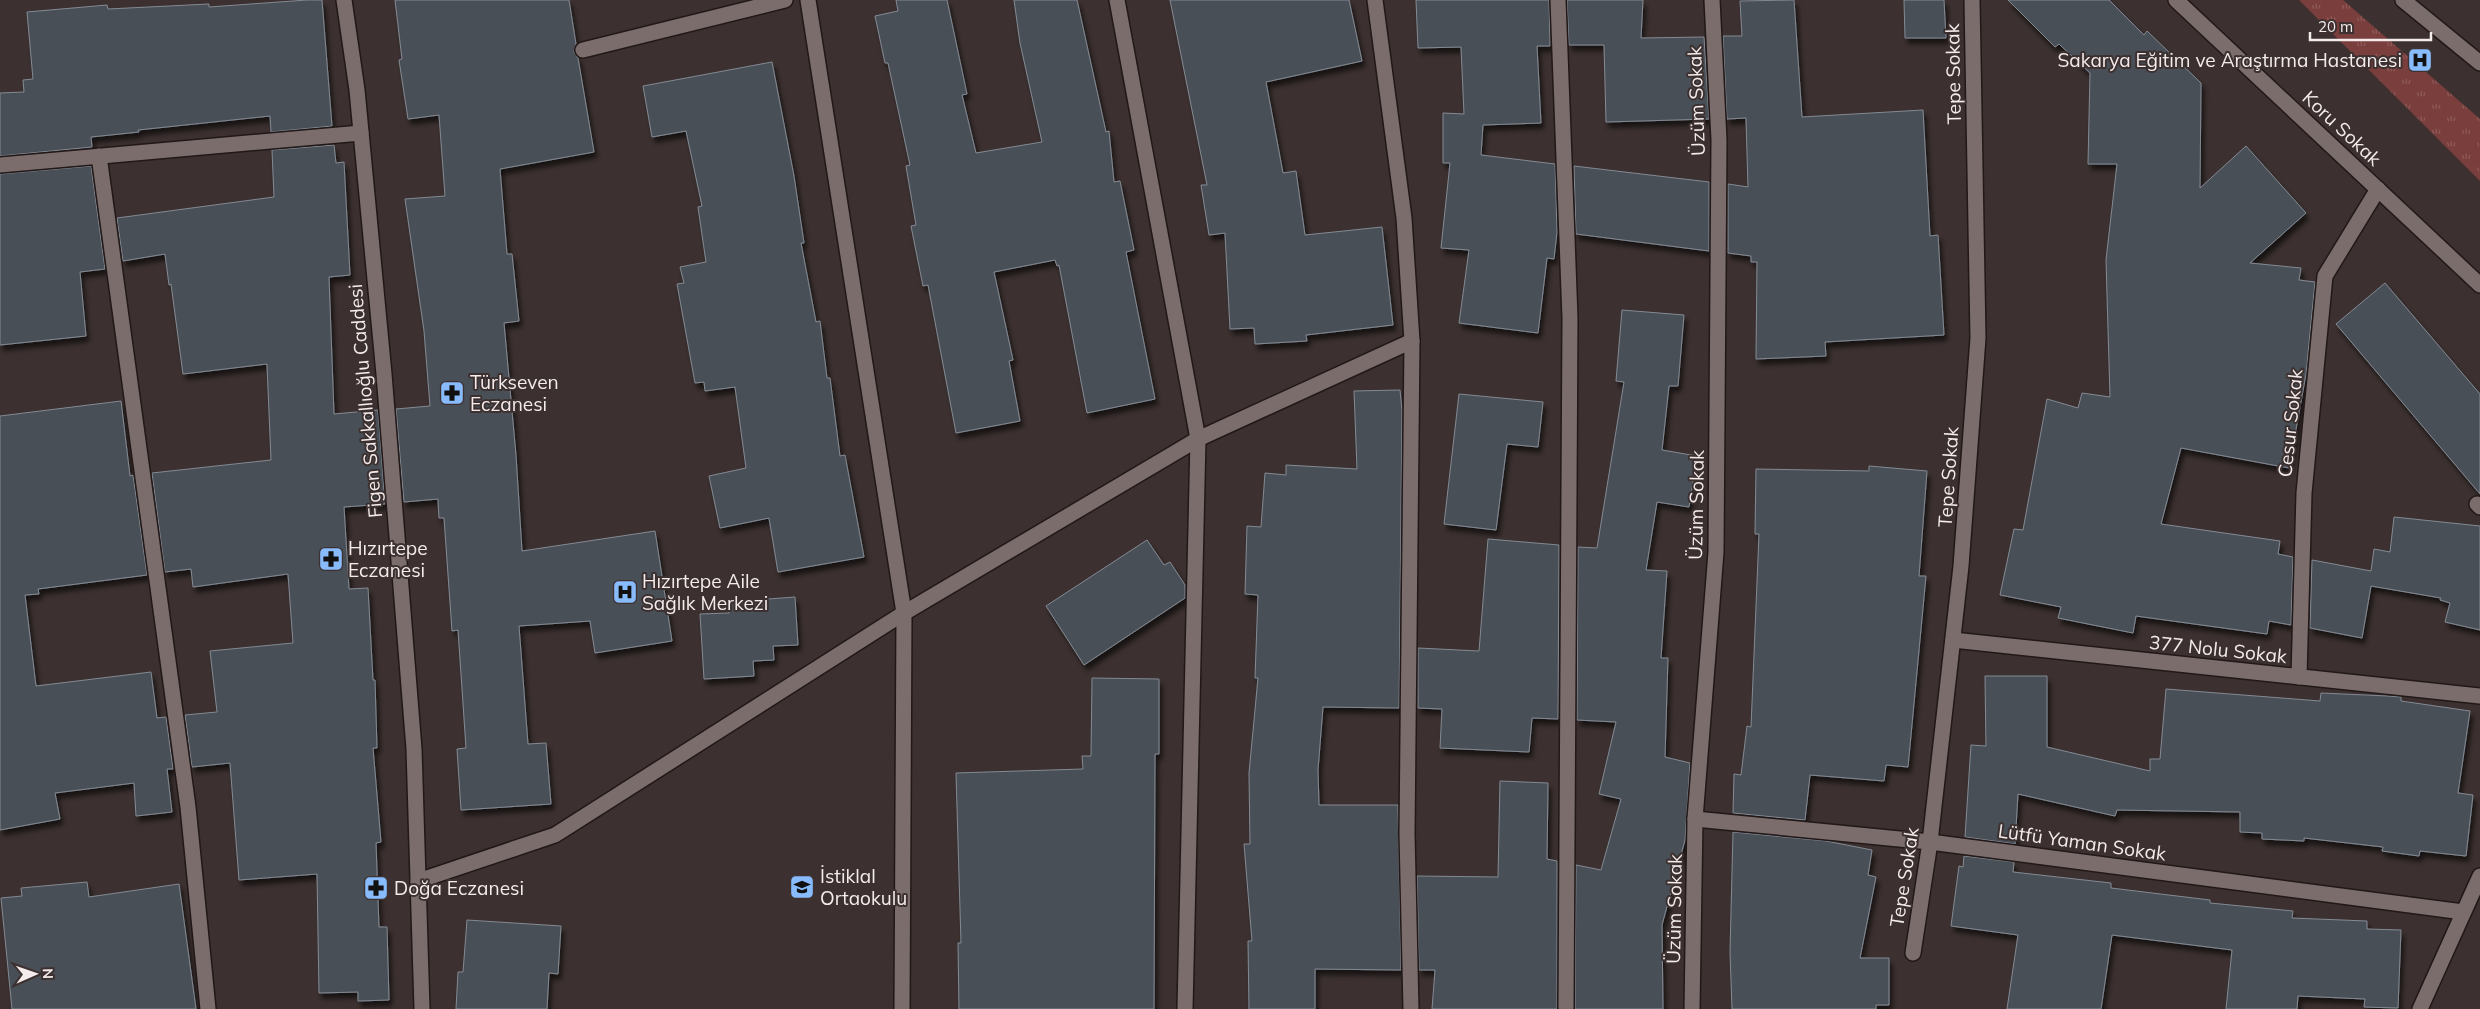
<svg xmlns="http://www.w3.org/2000/svg" width="2480" height="1009" font-family="Mulish,sans-serif">
  <defs>
    <pattern id="grass-tufts" width="24" height="20" patternUnits="userSpaceOnUse" patternTransform="scale(1.25)"><rect width="24" height="20" fill="#7a3e3c"/><path d="M3 7l-1-3M5 7V3M7 7l1-3M15 17l-1-3M17 17v-4M19 17l1-3" fill="none" stroke="#8e5a58"/></pattern>
    <filter id="shadow"><feDropShadow dx="3" dy="5.5" stdDeviation="2.5" flood-color="#0009"/></filter>
  </defs>
  <rect width="100%" height="100%" fill="#3c3130"/>
  <!-- grass -->
  <path fill="url(#grass-tufts)" d="M 2299,0 L 2343,0 L 2480,119 L 2480,181 Z"/>
  <!-- building -->
  <g fill="#494f57" stroke="#838a93" filter="url(#shadow)">
    <path d="M 307,0 L 322,0 L 332,126 L 271,132 L 270,116 L 138,130 L 139,132 L 91,137 L 92,147 L 0,156 L 0,93 L 24,92 L 23,80 L 33,79 L 27,12 L 107,5 L 108,9 L 209,4 L 209,7 Z"/>
    <path d="M 395,0 L 569,0 L 576,44 L 574,52 L 578,58 L 594,152 L 500,169 L 507,254 L 512,254 L 519,321 L 504,323 L 516,455 L 522,551 L 655,531 L 672,641 L 595,653 L 590,621 L 519,626 L 528,744 L 546,743 L 551,804 L 461,810 L 457,749 L 466,748 L 458,630 L 452,631 L 444,518 L 439,518 L 438,499 L 404,502 L 396,409 L 430,406 L 424,331 L 405,199 L 445,196 L 439,115 L 408,119 L 399,60 L 402,59 Z"/>
    <path d="M 896,0 L 947,0 L 967,94 L 962,95 L 976,153 L 1042,142 L 1020,43 L 1014,0 L 1077,0 L 1106,132 L 1109,131 L 1114,182 L 1120,181 L 1134,250 L 1126,252 L 1155,399 L 1087,413 L 1059,265 L 1057,266 L 1055,260 L 994,272 L 1013,360 L 1009,361 L 1020,421 L 956,433 L 928,285 L 923,286 L 911,226 L 916,225 L 906,166 L 910,165 L 888,63 L 885,63 L 875,16 L 898,11 Z"/>
    <path d="M 1170,0 L 1349,0 L 1362,61 L 1266,82 L 1283,173 L 1296,171 L 1305,235 L 1382,227 L 1393,325 L 1306,335 L 1307,341 L 1255,344 L 1254,328 L 1230,329 L 1225,233 L 1209,235 L 1201,185 L 1207,185 Z"/>
    <path d="M 1416,0 L 1549,0 L 1550,46 L 1537,46 L 1541,123 L 1483,125 L 1481,155 L 1555,164 L 1557,232 L 1554,259 L 1547,258 L 1538,333 L 1459,323 L 1469,250 L 1441,248 L 1450,163 L 1443,163 L 1443,113 L 1464,114 L 1461,47 L 1418,48 Z"/>
    <path d="M 1567,0 L 1643,0 L 1641,38 L 1704,37 L 1709,119 L 1606,122 L 1604,45 L 1569,45 Z"/>
    <path d="M 1794,0 L 1802,117 L 1923,110 L 1930,236 L 1938,235 L 1944,335 L 1825,342 L 1826,356 L 1756,359 L 1757,262 L 1751,262 L 1751,256 L 1728,253 L 1728,184 L 1748,187 L 1746,118 L 1727,119 L 1723,36 L 1742,36 L 1740,1 Z"/>
    <path d="M 1904,0 L 1944,0 L 1946,38 L 1905,38 Z"/>
    <path d="M 2008,0 L 2109,0 L 2144,35 L 2147,31 L 2201,83 L 2200,188 L 2246,146 L 2306,213 L 2250,263 L 2301,268 L 2299,280 L 2315,282 L 2306,374 L 2289,468 L 2181,448 L 2161,524 L 2280,541 L 2278,554 L 2293,557 L 2291,625 L 2269,621 L 2267,634 L 2136,616 L 2133,633 L 2058,618 L 2061,607 L 2000,595 L 2014,529 L 2023,530 L 2047,399 L 2078,408 L 2082,393 L 2110,397 L 2106,260 L 2117,164 L 2088,164 L 2090,73 L 2059,44 L 2055,47 Z"/>
    <path d="M 772,62 L 794,176 L 804,243 L 801,243 L 816,322 L 820,321 L 827,378 L 830,378 L 840,456 L 845,455 L 864,557 L 778,572 L 769,518 L 720,528 L 709,476 L 746,468 L 735,387 L 705,391 L 704,382 L 695,383 L 677,284 L 684,283 L 680,267 L 706,262 L 698,207 L 702,206 L 686,131 L 652,137 L 643,86 Z"/>
    <path d="M 334,145 L 336,163 L 344,162 L 350,275 L 329,277 L 334,414 L 378,410 L 385,504 L 344,507 L 349,589 L 368,588 L 373,680 L 375,680 L 377,748 L 373,748 L 381,842 L 376,843 L 379,927 L 387,927 L 389,1000 L 358,1001 L 358,992 L 319,993 L 317,874 L 239,880 L 230,763 L 192,767 L 185,715 L 217,712 L 210,651 L 293,643 L 288,574 L 193,587 L 191,569 L 165,572 L 152,473 L 271,460 L 267,364 L 183,374 L 171,284 L 169,285 L 165,254 L 123,261 L 117,218 L 274,197 L 272,150 Z"/>
    <path d="M 91,166 L 105,269 L 80,272 L 86,336 L 0,345 L 0,174 Z"/>
    <path d="M 1574,166 L 1709,182 L 1709,251 L 1576,234 Z"/>
    <path d="M 2385,283 L 2480,394 L 2480,494 L 2336,324 Z"/>
    <path d="M 1622,310 L 1684,315 L 1678,386 L 1669,386 L 1662,450 L 1697,456 L 1689,507 L 1657,502 L 1646,570 L 1667,571 L 1661,658 L 1668,658 L 1665,757 L 1690,763 L 1685,840 L 1662,925 L 1663,1009 L 1575,1009 L 1576,865 L 1601,870 L 1621,799 L 1599,794 L 1616,722 L 1577,720 L 1578,547 L 1597,548 L 1624,382 L 1616,381 Z"/>
    <path d="M 1400,390 L 1402,410 L 1399,708 L 1323,707 L 1318,770 L 1319,805 L 1398,805 L 1401,970 L 1315,969 L 1315,1009 L 1249,1009 L 1248,941 L 1252,941 L 1244,844 L 1250,844 L 1249,773 L 1258,678 L 1255,678 L 1258,595 L 1245,594 L 1247,526 L 1261,527 L 1265,473 L 1286,475 L 1286,465 L 1357,469 L 1354,391 Z"/>
    <path d="M 1459,394 L 1543,402 L 1538,447 L 1507,444 L 1496,530 L 1444,524 Z"/>
    <path d="M 121,401 L 130,476 L 133,475 L 147,575 L 38,589 L 39,594 L 25,595 L 36,686 L 151,672 L 157,718 L 166,717 L 173,769 L 167,769 L 172,812 L 136,816 L 134,783 L 55,793 L 60,819 L 0,830 L 0,416 Z"/>
    <path d="M 1869,466 L 1927,471 L 1919,576 L 1926,576 L 1908,767 L 1886,765 L 1884,781 L 1810,775 L 1805,820 L 1733,813 L 1734,774 L 1741,775 L 1747,726 L 1751,727 L 1759,534 L 1755,534 L 1756,469 L 1869,471 Z"/>
    <path d="M 2394,517 L 2480,526 L 2480,630 L 2445,622 L 2450,603 L 2440,600 L 2441,598 L 2371,586 L 2362,638 L 2310,628 L 2312,560 L 2371,571 L 2374,549 L 2390,552 Z"/>
    <path d="M 1488,539 L 1559,545 L 1558,719 L 1532,718 L 1529,752 L 1440,748 L 1442,709 L 1418,708 L 1418,648 L 1479,651 Z"/>
    <path d="M 1147,540 L 1164,565 L 1170,562 L 1185,585 L 1185,598 L 1084,665 L 1046,606 Z"/>
    <path d="M 795,597 L 798,645 L 773,646 L 774,660 L 753,661 L 754,676 L 704,679 L 700,614 L 729,613 L 728,602 Z"/>
    <path d="M 1985,676 L 2047,676 L 2047,747 L 2150,771 L 2150,759 L 2160,759 L 2166,689 L 2320,701 L 2321,693 L 2388,696 L 2401,697 L 2401,701 L 2470,711 L 2458,793 L 2473,795 L 2466,856 L 2420,851 L 2419,856 L 2382,851 L 2383,847 L 2304,838 L 2304,841 L 2262,839 L 2262,833 L 2240,832 L 2240,812 L 2117,810 L 2115,816 L 2018,794 L 2015,844 L 1965,837 L 1971,745 L 1986,746 Z"/>
    <path d="M 1092,678 L 1159,679 L 1159,754 L 1155,754 L 1154,1009 L 959,1009 L 958,943 L 961,943 L 956,773 L 1083,769 L 1082,756 L 1091,756 Z"/>
    <path d="M 1500,781 L 1548,783 L 1547,859 L 1557,861 L 1557,1009 L 1432,1009 L 1435,970 L 1419,970 L 1417,876 L 1498,877 Z"/>
    <path d="M 1733,832 L 1826,841 L 1872,850 L 1868,875 L 1876,877 L 1860,958 L 1889,958 L 1889,1005 L 1876,1005 L 1876,1009 L 1732,1009 L 1730,952 Z"/>
    <path d="M 1964,856 L 2014,862 L 2013,872 L 2111,883 L 2111,888 L 2210,900 L 2210,903 L 2293,911 L 2292,918 L 2367,921 L 2367,929 L 2401,930 L 2398,1008 L 2364,1007 L 2365,999 L 2298,996 L 2297,1009 L 2226,1009 L 2232,950 L 2112,935 L 2101,1009 L 2007,1009 L 2018,935 L 1951,926 L 1959,866 L 1963,867 Z"/>
    <path d="M 87,882 L 89,897 L 179,884 L 196,1009 L 12,1009 L 1,898 L 22,896 L 21,888 Z"/>
    <path d="M 467,920 L 561,926 L 558,974 L 549,973 L 547,1009 L 456,1009 L 458,972 L 463,972 Z"/>
  </g>
  <g fill="none" stroke-linecap="round" stroke-linejoin="round">
    <defs>
      <g id="minor">
        <path d="M 344,0 L 357,90 L 384,374 L 414,749 L 422,1009"/>
        <path d="M 808,0 L 904,613 L 902,1009"/>
        <path d="M 1117,0 L 1198,439 L 1185,1009"/>
        <path d="M 1375,0 L 1404,218 L 1412,341 L 1407,834 L 1411,1009"/>
        <path d="M 1558,0 L 1570,318 L 1566,1009"/>
        <path d="M 2176,0 L 2480,285"/>
        <path d="M 2403,0 L 2480,63"/>
        <path d="M 583,50 L 785,0"/>
        <path d="M 99,156 L 188,807 L 208,1009"/>
        <path d="M 0,165 L 361,133"/>
        <path d="M 2477,504 L 2480,507"/>
        <path d="M 1953,640 L 2480,696"/>
        <path d="M 2299,677 L 2304,493 L 2325,276 L 2378,189"/>
        <path d="M 1695,819 L 1930,842 L 2463,912"/>
        <path d="M 418,881 L 555,835 L 904,613 L 1198,439 L 1412,341"/>
        <path d="M 1913,953 L 1930,842 L 1961,566 L 1978,338 L 1972,0"/>
        <path d="M 1692,1009 L 1695,819 L 1716,552 L 1719,140 L 1712,0"/>
        <path d="M 2420,1009 L 2480,876"/>
      </g>
    </defs>
    <!-- minor casing -->
    <use href="#minor" stroke="#221818" stroke-width="18"/>
    <!-- minor -->
    <use href="#minor" stroke="#7a6d6c" stroke-width="15"/>
  </g>
  <!-- icons -->
  <defs>
    <symbol id="hospital-square" viewBox="-11 -11 22 22"><rect x="-9" y="-9" width="18" height="18" rx="4" fill="#88bbfc" stroke="#3c3130"/><path d="M-5-5h3v3.5h4V-5h3V5h-3V1.5h-4V5h-3Z" fill="#111"/></symbol>
    <symbol id="pharmacy-square" viewBox="-11 -11 22 22"><rect x="-9" y="-9" width="18" height="18" rx="4" fill="#88bbfc" stroke="#3c3130"/><path d="M-2-6h4v4h4v4h-4v4h-4v-4h-4v-4h4Z" fill="#111"/></symbol>
    <symbol id="school-square" viewBox="-11 -11 22 22"><rect x="-9" y="-9" width="18" height="18" rx="4" fill="#88bbfc" stroke="#3c3130"/><path d="M0-5L7-2L0 1L-7-2ZM-4 1L0 2.5L4 1V4Q0 6-4 4Z" fill="#111"/></symbol>
  </defs>
  <g fill-rule="evenodd">
    <use href="#hospital-square" x="2406" y="46" width="28" height="28"/>
    <use href="#pharmacy-square" x="438" y="379" width="28" height="28"/>
    <use href="#pharmacy-square" x="317" y="545" width="28" height="28"/>
    <use href="#hospital-square" x="611" y="578" width="28" height="28"/>
    <use href="#school-square" x="788" y="873" width="28" height="28"/>
    <use href="#pharmacy-square" x="362" y="874" width="28" height="28"/>
  </g>
  <g text-anchor="middle" stroke-width="4" stroke-linejoin="round" paint-order="stroke">
    <!-- poi labels -->
    <g font-size="19" fill="#f4ecec" stroke="#3c3130" text-anchor="start">
      <text x="2402" y="67" text-anchor="end">Sakarya Eğitim ve Araştırma Hastanesi</text>
      <text x="470" y="389">Türkseven<tspan x="470" dy="22">Eczanesi</tspan></text>
      <text x="348" y="555">Hızırtepe<tspan x="348" dy="22">Eczanesi</tspan></text>
      <text x="642" y="588">Hızırtepe Aile<tspan x="642" dy="22">Sağlık Merkezi</tspan></text>
      <text x="820" y="883">İstiklal<tspan x="820" dy="22">Ortaokulu</tspan></text>
      <text x="394" y="895">Doğa Eczanesi</text>
    </g>
    <!-- street labels -->
    <g font-size="19" fill="#f4ecec" stroke="#3c3130">
      <text transform="translate(1953 74) rotate(-91)" y="7">Tepe Sokak</text>
      <text transform="translate(1696 101) rotate(-92)" y="7">Üzüm Sokak</text>
      <text transform="translate(2342 128) rotate(43)" y="7">Koru Sokak</text>
      <text transform="translate(365 401) rotate(-95)" y="7">Figen Sakkallıoğlu Caddesi</text>
      <text transform="translate(2290 423) rotate(-84)" y="7">Cesur Sokak</text>
      <text transform="translate(1948 477) rotate(-86)" y="7">Tepe Sokak</text>
      <text transform="translate(1696 505) rotate(-89)" y="7">Üzüm Sokak</text>
      <text transform="translate(2218 649) rotate(6)" y="7">377 Nolu Sokak</text>
      <text transform="translate(2082 842) rotate(8)" y="7">Lütfü Yaman Sokak</text>
      <text transform="translate(1904 877) rotate(-81)" y="7">Tepe Sokak</text>
      <text transform="translate(1674 909) rotate(-89)" y="7">Üzüm Sokak</text>
    </g>
  </g>
  <!-- north arrow -->
  <g transform="translate(35 974) rotate(88)" stroke="#3c3130" stroke-width="4" paint-order="stroke">
  <path d="M0-4L9 19L0 12L-9 19Z" fill="#f4ecec"/>
  <text y="-8" font-size="14" font-weight="bold" text-anchor="middle" fill="#f4ecec">N</text>
  </g>
  <!-- scale -->
  <path d="M2310 32v8h121v-8" fill="none" stroke="#f4ecec" stroke-width="2.5"/>
  <text x="2318" y="32" font-size="15" fill="#f4ecec" stroke="#3c3130" stroke-width="4" paint-order="stroke">20 m</text>
</svg>
